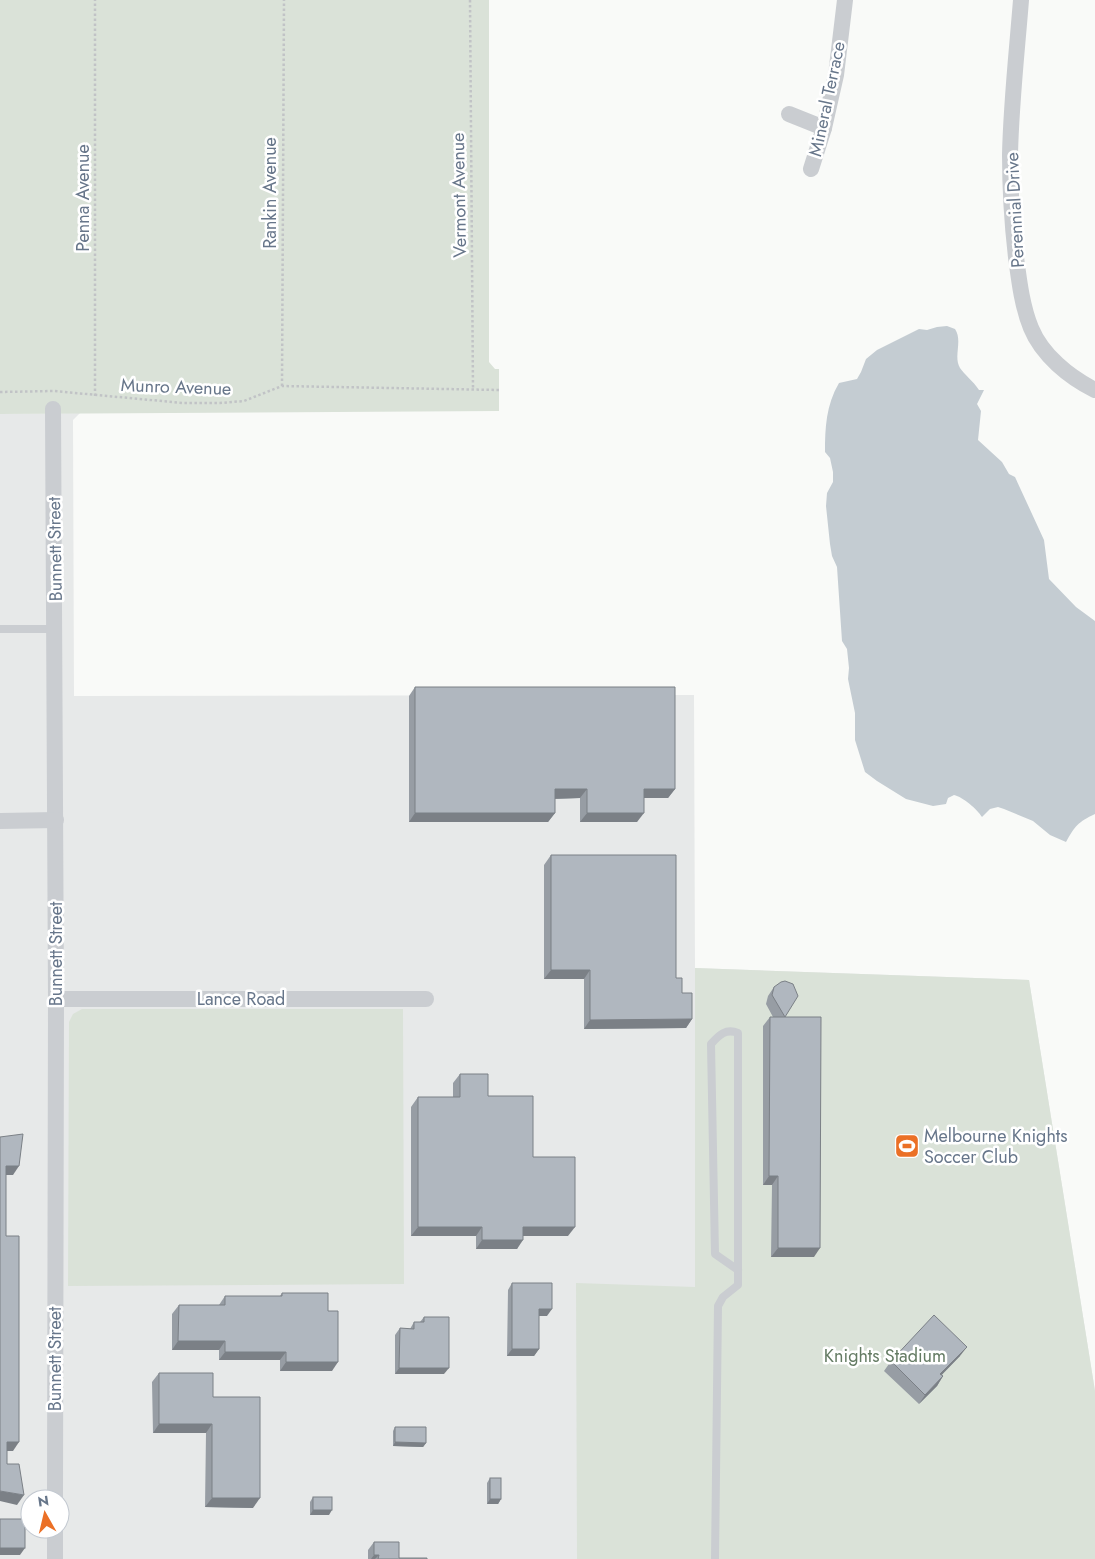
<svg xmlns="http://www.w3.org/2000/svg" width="1095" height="1559" font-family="Jost,sans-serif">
  <rect width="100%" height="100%" fill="#f9faf8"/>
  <!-- built -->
  <path fill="#e7e9e9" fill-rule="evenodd" d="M 80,413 L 73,420 L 74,696 L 694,695 L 695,968 L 1029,980 L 1095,1391 L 1095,1559 L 0,1559 L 0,414 ZM 30,1499 L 60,1499 L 60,1529 L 30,1529 Z"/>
  <!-- green -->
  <g fill="#dae2d8">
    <path d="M 0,0 L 489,0 L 489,362 L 495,369 L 499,369 L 499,411 L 0,414 Z"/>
    <path d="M 695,968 L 1029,980 L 1095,1391 L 1095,1559 L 577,1559 L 576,1283 L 695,1287 Z"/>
    <path d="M 82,1009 L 403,1009 L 404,1284 L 68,1286 L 69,1022 L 73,1014 Z"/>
  </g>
  <!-- water -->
  <path fill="#c4ccd2" d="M 947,326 L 955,329 C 963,341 953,356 960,368 C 964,374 973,381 979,390 L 984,390 L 977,404 L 981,411 L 978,440 L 1002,462 L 1009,474 L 1015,477 L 1044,540 L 1049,579 L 1076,607 L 1095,621 L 1095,814 C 1078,822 1075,826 1066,842 L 1050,835 L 1033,821 L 1004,809 L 998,807 L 990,809 L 982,817 C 977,809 963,797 954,795 L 948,798 L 946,804 L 933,806 L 906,799 L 877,781 L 865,772 L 855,740 L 855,713 L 848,679 L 849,668 L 847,649 L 842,641 L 837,567 L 832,556 L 830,544 L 826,506 L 827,493 L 833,482 L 833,472 L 830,458 L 825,452 C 825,428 826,405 839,383 L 857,379 L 861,372 L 866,359 L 877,350 L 919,329 L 927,330 L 937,327 Z"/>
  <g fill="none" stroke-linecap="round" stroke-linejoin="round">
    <!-- path -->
    <g stroke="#c1c3c6" stroke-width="2.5" stroke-dasharray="2.5 2.5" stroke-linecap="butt">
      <path d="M 470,0 L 473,390"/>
      <path d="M 282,386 L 284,0"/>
      <path d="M 0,392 L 54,391 L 183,403 L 220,403 L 244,401 L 282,386 L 499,390"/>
      <path d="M 95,396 L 95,0"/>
    </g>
    <!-- service -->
    <g stroke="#cacdd1" stroke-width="8">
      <path d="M 0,629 L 55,629"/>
      <path d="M 715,1559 L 718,1306 L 723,1297 L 738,1285 L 738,1033 C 726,1028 719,1035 711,1044 L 715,1254 L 738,1270"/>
    </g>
    <!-- minor -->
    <g stroke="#cacdd1" stroke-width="16">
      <path d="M 1021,0 C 1017,51 1011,104 1010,155 C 1010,189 1012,223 1016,257 C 1019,280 1022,306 1031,328 C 1042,355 1069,377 1095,390"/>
      <path d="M 789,114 L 824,128"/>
      <path d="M 811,169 L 824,128 L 836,75 L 845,0"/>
      <path d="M 53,409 L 56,999 L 55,1499"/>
      <path d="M 0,821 L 56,820"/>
      <path d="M 56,999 L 426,999"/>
      <path d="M 55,1559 L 55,1529"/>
    </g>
  </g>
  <!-- wall -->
  <g fill="#979da4">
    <path d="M 415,687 L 675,789 L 668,798 L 644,798 L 637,822 L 580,822 L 580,798 L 555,799 L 555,813 L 548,822 L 409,822 L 409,696 Z"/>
    <path d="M 551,855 L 676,978 L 692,1019 L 686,1028 L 584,1029 L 584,979 L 544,979 L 544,865 Z"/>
    <path d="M 774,987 L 785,1017 L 814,1257 L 771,1257 L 772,1185 L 763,1185 L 763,1026 L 770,1017 L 773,1017 L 766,1004 L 768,996 Z"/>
    <path d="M 460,1074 L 488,1096 L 533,1157 L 568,1236 L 523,1236 L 517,1249 L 476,1249 L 476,1236 L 411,1236 L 411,1107 L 418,1097 L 453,1097 L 453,1083 Z"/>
    <path d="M 512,1283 L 547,1316 L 539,1316 L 539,1349 L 534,1356 L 507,1356 L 508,1290 Z"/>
    <path d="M 282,1293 L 328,1311 L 332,1371 L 280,1371 L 280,1360 L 219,1360 L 219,1350 L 172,1350 L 172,1314 L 179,1305 L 219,1305 L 225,1296 L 280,1296 Z"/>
    <path d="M 424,1317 L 444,1374 L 395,1374 L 395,1335 L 400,1328 L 410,1329 L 414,1322 L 420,1322 Z"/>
    <path d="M 960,1356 L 941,1375 L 943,1376 L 937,1386 L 919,1404 L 884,1371 L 891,1361 Z"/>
    <path d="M 159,1373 L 213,1397 L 253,1508 L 205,1507 L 206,1433 L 153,1433 L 152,1382 Z"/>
    <path d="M 395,1427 L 426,1443 L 423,1447 L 393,1446 L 393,1431 Z"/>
    <path d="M 490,1478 L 501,1499 L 498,1504 L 487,1504 L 487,1483 Z"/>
    <path d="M 313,1497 L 329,1515 L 310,1515 L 310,1502 Z"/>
    <path d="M 374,1542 L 399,1558 L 427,1559 L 368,1559 L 368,1550 Z"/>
  </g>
  <!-- shaded-wall -->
  <g fill="#7b8086">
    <path d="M 555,789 L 587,789 L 580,798 L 548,799 Z"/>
    <path d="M 644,789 L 675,789 L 668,798 L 637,798 Z"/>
    <path d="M 415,813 L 555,813 L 548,822 L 409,822 Z"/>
    <path d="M 587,813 L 644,813 L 637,822 L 580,822 Z"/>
    <path d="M 551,970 L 590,970 L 584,979 L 544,979 Z"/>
    <path d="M 692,1019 L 686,1028 L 584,1029 L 590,1020 Z"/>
    <path d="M 6,1166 L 19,1166 L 13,1175 L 0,1175 Z"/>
    <path d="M 769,1176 L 778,1176 L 772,1185 L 763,1185 Z"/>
    <path d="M 418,1227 L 482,1227 L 476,1236 L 411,1236 Z"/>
    <path d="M 523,1227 L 575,1227 L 568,1236 L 517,1236 Z"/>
    <path d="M 482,1240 L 523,1240 L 517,1249 L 476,1249 Z"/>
    <path d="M 778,1248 L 820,1248 L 814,1257 L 771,1257 Z"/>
    <path d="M 539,1309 L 552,1309 L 547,1316 L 534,1316 Z"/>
    <path d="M 178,1341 L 225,1341 L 219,1350 L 172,1350 Z"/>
    <path d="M 967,1347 L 960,1356 L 934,1383 L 940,1374 Z"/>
    <path d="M 512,1349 L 539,1349 L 534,1356 L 507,1356 Z"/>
    <path d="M 225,1352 L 286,1352 L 280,1360 L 219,1360 Z"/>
    <path d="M 286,1362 L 338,1362 L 332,1371 L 280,1371 Z"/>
    <path d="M 399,1368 L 449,1368 L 444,1374 L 395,1374 Z"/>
    <path d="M 943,1376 L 937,1386 L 919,1404 L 925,1395 Z"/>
    <path d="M 159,1424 L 212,1424 L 206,1433 L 153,1433 Z"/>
    <path d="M 7,1442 L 19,1442 L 13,1451 L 1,1451 Z"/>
    <path d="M 395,1442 L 426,1443 L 423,1447 L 393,1446 Z"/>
    <path d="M 0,1491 L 24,1495 L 17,1505 L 0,1501 Z"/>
    <path d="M 212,1498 L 260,1498 L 253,1508 L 205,1507 Z"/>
    <path d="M 490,1499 L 501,1499 L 498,1504 L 487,1504 Z"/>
    <path d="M 313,1510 L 332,1510 L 329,1515 L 310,1515 Z"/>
    <path d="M 0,1548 L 25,1548 L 20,1555 L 0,1555 Z"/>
    <path d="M 374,1555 L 379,1555 L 375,1559 L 371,1559 Z"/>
  </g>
  <!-- building -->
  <g fill="#b0b7bf" stroke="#7b8086">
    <path d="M 415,687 L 675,687 L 675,789 L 644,789 L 644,813 L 587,813 L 587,789 L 555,789 L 555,813 L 415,813 Z"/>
    <path d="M 551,855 L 676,855 L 676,978 L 682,978 L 682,993 L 692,993 L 692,1019 L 590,1020 L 590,970 L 551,970 Z"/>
    <path d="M 785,981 L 793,984 L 798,996 L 785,1017 L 821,1017 L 820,1248 L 778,1248 L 778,1176 L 769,1176 L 770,1017 L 785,1017 L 772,995 L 774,987 L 781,982 Z"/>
    <path d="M 460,1074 L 488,1074 L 488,1096 L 533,1096 L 533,1157 L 575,1157 L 575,1227 L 523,1227 L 523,1240 L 482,1240 L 482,1227 L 418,1227 L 418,1097 L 460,1097 Z"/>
    <path d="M 23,1134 L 19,1166 L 6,1166 L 6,1236 L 19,1236 L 19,1442 L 7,1442 L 7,1464 L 19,1464 L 24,1495 L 0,1491 L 0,1137 Z"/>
    <path d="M 512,1283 L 552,1283 L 552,1309 L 539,1309 L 539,1349 L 512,1349 Z"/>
    <path d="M 282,1293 L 328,1293 L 328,1311 L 338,1311 L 338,1362 L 286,1362 L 286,1352 L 225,1352 L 225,1341 L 178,1341 L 179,1305 L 225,1305 L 225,1296 L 282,1296 Z"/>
    <path d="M 934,1315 L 967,1347 L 940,1374 L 943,1376 L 925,1395 L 891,1361 Z"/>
    <path d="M 424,1317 L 449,1317 L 449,1368 L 399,1368 L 400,1328 L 414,1329 L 414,1322 L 424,1322 Z"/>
    <path d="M 159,1373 L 213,1373 L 213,1397 L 260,1397 L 260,1498 L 212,1498 L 212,1424 L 159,1424 Z"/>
    <path d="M 395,1427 L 426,1427 L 426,1443 L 395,1442 Z"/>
    <rect x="490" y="1478" width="11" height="21"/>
    <rect x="313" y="1497" width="19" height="13"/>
    <rect x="0" y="1519" width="25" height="29"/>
    <path d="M 374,1542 L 399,1542 L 399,1558 L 427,1558 L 427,1559 L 378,1559 L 379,1555 L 374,1555 Z"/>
  </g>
  <!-- icons -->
  <defs>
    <symbol id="stadium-square" viewBox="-11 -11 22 22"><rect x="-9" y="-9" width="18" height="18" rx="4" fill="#eb7026" stroke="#fff"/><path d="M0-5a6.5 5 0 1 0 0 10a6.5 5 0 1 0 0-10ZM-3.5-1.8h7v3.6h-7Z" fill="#fff"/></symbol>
  </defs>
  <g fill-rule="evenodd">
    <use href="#stadium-square" x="893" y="1132" width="28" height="28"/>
  </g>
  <g text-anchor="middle" stroke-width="5" stroke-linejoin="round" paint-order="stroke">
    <!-- street labels -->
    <g font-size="18" fill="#67768a" stroke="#fff">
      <text transform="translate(827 99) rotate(-78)" y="6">Mineral Terrace</text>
      <text transform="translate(270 193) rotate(-90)" y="6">Rankin Avenue</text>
      <text transform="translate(459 195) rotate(-91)" y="6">Vermont Avenue</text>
      <text transform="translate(83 198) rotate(-90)" y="6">Penna Avenue</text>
      <text transform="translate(1015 210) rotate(-93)" y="6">Perennial Drive</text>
      <text transform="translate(176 387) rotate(2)" y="6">Munro Avenue</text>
      <text transform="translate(55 549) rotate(-91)" y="6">Bunnett Street</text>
      <text transform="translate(56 954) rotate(-90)" y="6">Bunnett Street</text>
      <text x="241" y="1005">Lance Road</text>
      <text transform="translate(55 1359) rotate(-90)" y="6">Bunnett Street</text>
    </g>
    <!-- poi labels -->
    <g font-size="18" fill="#67768a" stroke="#fff" text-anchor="start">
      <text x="924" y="1142">Melbourne Knights<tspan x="924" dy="21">Soccer Club</tspan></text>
    </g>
    <!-- park labels -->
    <g font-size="18" fill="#647b63" stroke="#fff">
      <text x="885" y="1362">Knights Stadium</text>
    </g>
  </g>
  <!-- north arrow -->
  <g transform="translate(45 1514) rotate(352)"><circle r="24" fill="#ffffff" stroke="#c2c8d0"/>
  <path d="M0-4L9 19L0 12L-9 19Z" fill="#eb7026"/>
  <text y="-8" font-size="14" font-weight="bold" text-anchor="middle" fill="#67768a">N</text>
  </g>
</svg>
